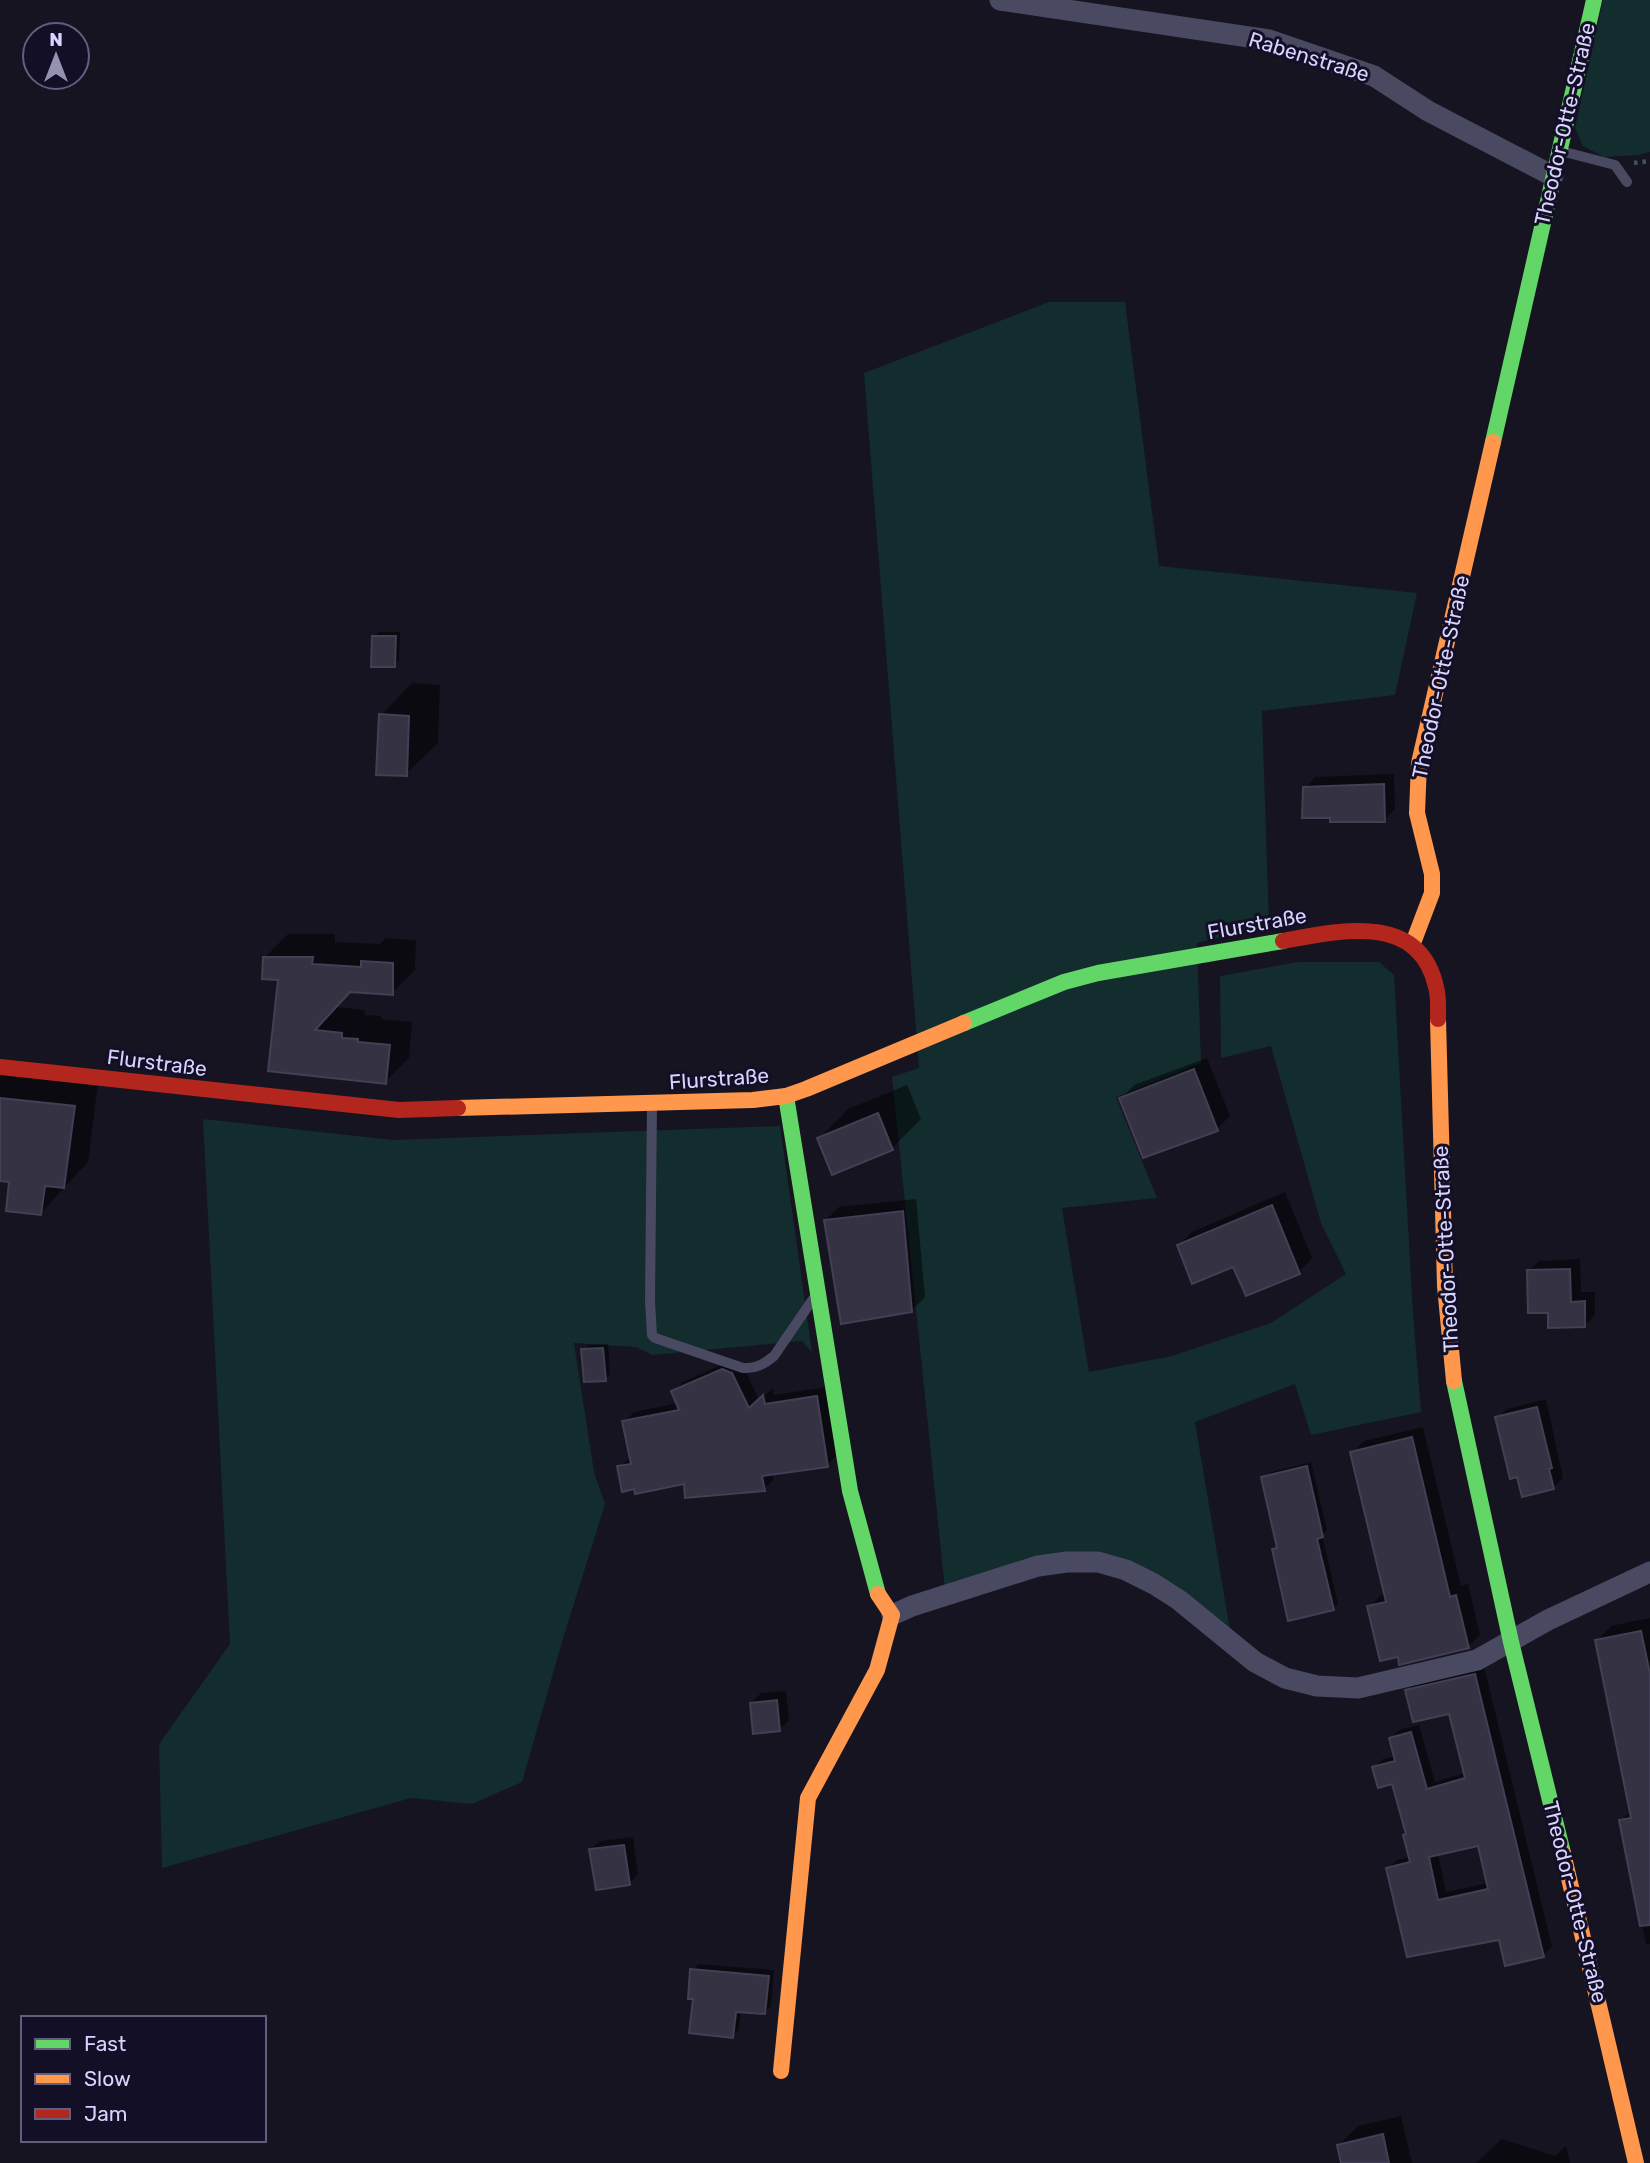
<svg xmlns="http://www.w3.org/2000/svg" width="1650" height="2163" font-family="Rubik,sans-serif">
  <rect width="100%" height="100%" fill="#161421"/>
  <!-- green -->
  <g fill="#132c2d">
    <path d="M 1603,0 L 1650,0 L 1650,152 L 1638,155 L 1604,157 L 1583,146 L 1575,128 Z"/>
    <path d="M 1049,302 L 1125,302 L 1159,566 L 1417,593 L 1395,695 L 1262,711 L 1269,926 L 1197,943 L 1201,1063 L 1116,1097 L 1157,1198 L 1062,1208 L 1089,1372 L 1172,1356 L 1271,1323 L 1346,1274 L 1321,1223 L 1271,1046 L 1221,1058 L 1220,976 L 1298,962 L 1379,962 L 1394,975 L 1413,1314 L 1421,1412 L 1311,1435 L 1295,1384 L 1195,1422 L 1231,1636 L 1116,1559 L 945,1590 L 892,1077 L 919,1068 L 864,373 Z"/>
    <path d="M 203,1119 L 393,1140 L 780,1126 L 812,1352 L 802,1341 L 652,1355 L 636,1347 L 574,1343 L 594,1472 L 605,1504 L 562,1642 L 522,1782 L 472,1804 L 411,1798 L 162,1868 L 159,1744 L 230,1644 Z"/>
  </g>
  <!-- shadow -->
  <g fill="#0007" fill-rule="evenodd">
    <path d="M 379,632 L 400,632 L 399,660 L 394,665 L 374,636 Z"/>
    <path d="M 412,683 L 440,685 L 438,743 L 406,774 L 381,715 Z"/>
    <path d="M 1394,774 L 1395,809 L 1384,820 L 1332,816 L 1305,788 L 1315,777 Z"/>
    <path d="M 288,934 L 335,934 L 335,942 L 380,944 L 386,938 L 416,940 L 415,970 L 392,993 L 351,990 L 336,1007 L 365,1010 L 365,1015 L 381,1016 L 381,1019 L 412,1022 L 409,1058 L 385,1082 L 270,1070 L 280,978 L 265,957 Z"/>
    <path d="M 1207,1058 L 1230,1116 L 1217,1129 L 1121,1099 L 1134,1085 Z"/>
    <path d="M 0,1071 L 98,1082 L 88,1162 L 40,1214 L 11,1181 L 0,1179 Z"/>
    <path d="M 907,1085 L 921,1119 L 892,1148 L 819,1139 L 848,1109 Z"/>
    <path d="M 1285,1192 L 1312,1258 L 1299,1272 L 1234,1264 L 1179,1245 L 1192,1232 Z"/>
    <path d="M 916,1199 L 925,1297 L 912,1310 L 826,1220 L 839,1207 Z"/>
    <path d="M 1580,1259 L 1581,1292 L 1595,1292 L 1595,1315 L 1585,1325 L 1549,1311 L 1528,1271 L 1539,1261 Z"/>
    <path d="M 608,1344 L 610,1375 L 605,1379 L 583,1350 L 588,1345 Z"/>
    <path d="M 732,1360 L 742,1363 L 759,1400 L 773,1388 L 774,1395 L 826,1387 L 837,1455 L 827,1465 L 773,1473 L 774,1479 L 764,1489 L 685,1482 L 619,1467 L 631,1457 L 624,1422 L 634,1412 L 678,1403 L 673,1392 L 683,1382 Z"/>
    <path d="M 1546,1399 L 1563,1478 L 1553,1488 L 1518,1475 L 1497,1418 L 1507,1409 Z"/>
    <path d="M 1423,1427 L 1461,1586 L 1468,1584 L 1480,1635 L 1468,1647 L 1399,1655 L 1369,1607 L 1381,1595 L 1386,1594 L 1352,1453 L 1364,1441 Z"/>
    <path d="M 1311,1462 L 1327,1530 L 1322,1535 L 1338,1604 L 1333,1608 L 1274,1550 L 1278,1545 L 1263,1477 L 1268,1473 Z"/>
    <path d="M 1650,1618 L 1650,1944 L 1646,1945 L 1621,1820 L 1632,1810 L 1596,1641 L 1611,1626 Z"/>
    <path d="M 1484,1666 L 1552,1947 L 1543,1955 L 1500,1938 L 1408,1955 L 1388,1868 L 1397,1860 L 1410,1857 L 1405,1835 L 1408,1832 L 1394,1782 L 1374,1768 L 1383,1759 L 1395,1756 L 1391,1739 L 1399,1730 L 1419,1725 L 1435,1782 L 1465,1773 L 1450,1712 L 1407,1691 L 1416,1682 ZM 1479,1844 L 1489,1883 L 1446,1892 L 1438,1853 Z"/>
    <path d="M 786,1691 L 789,1720 L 779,1730 L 751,1703 L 761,1693 Z"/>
    <path d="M 633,1837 L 638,1874 L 630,1883 L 591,1849 L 600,1841 Z"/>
    <path d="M 699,1964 L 774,1970 L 771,2006 L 764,2013 L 741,2010 L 739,2030 L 732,2036 L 695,1998 L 692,1970 Z"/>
    <path d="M 1401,2116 L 1412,2163 L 1338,2163 L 1343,2161 L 1339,2145 L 1358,2126 Z"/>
    <path d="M 1502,2139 L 1555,2156 L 1566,2146 L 1570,2163 L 1476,2163 Z"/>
  </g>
  <!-- building -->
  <g fill="#343243" stroke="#433f54" stroke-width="2" fill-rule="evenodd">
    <path d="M 372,636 L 396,636 L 395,667 L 371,667 Z"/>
    <path d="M 379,714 L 409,716 L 407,776 L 376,775 Z"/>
    <path d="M 1384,784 L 1385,822 L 1330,822 L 1330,818 L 1302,818 L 1303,787 Z"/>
    <path d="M 263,957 L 313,957 L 312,964 L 361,967 L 361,961 L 393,963 L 393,995 L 350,992 L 315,1030 L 342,1033 L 342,1038 L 358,1039 L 358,1042 L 390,1045 L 386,1084 L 268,1071 L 278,980 L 262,979 Z"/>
    <path d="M 1194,1069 L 1218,1131 L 1143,1158 L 1119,1098 Z"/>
    <path d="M 0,1098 L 75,1106 L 64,1188 L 45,1186 L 41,1215 L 6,1211 L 9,1182 L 0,1181 Z"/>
    <path d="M 878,1113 L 893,1150 L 832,1175 L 817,1138 Z"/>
    <path d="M 1272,1205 L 1300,1274 L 1246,1296 L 1233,1267 L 1192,1284 L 1177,1245 Z"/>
    <path d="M 903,1211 L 912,1312 L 841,1324 L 824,1220 Z"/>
    <path d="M 1570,1269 L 1571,1302 L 1585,1301 L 1585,1327 L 1548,1328 L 1548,1313 L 1528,1313 L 1527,1270 Z"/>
    <path d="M 603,1348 L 606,1381 L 584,1382 L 581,1349 Z"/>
    <path d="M 722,1369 L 732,1373 L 749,1408 L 763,1395 L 765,1404 L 817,1396 L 828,1467 L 762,1476 L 765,1491 L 685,1498 L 684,1484 L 635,1494 L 634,1489 L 622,1492 L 617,1466 L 631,1464 L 622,1421 L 679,1410 L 671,1391 Z"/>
    <path d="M 1537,1407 L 1552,1468 L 1549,1469 L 1554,1489 L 1522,1497 L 1517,1477 L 1510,1479 L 1495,1417 Z"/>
    <path d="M 1412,1437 L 1450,1597 L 1456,1595 L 1469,1648 L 1399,1665 L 1398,1657 L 1380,1661 L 1367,1606 L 1386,1602 L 1350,1452 Z"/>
    <path d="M 1307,1466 L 1323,1537 L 1317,1539 L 1334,1610 L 1288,1621 L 1272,1549 L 1277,1548 L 1261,1477 Z"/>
    <path d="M 1641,1631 L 1650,1674 L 1650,1925 L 1640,1926 L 1619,1820 L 1631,1818 L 1595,1640 Z"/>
    <path d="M 1475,1674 L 1544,1957 L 1505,1966 L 1499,1940 L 1407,1957 L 1386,1868 L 1410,1862 L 1403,1835 L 1406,1834 L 1392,1784 L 1378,1788 L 1372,1767 L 1395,1761 L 1389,1738 L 1411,1732 L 1427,1789 L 1465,1778 L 1449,1714 L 1413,1722 L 1405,1690 ZM 1478,1846 L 1488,1889 L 1438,1900 L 1429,1857 Z"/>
    <path d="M 777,1700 L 780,1731 L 753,1734 L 750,1703 Z"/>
    <path d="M 624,1845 L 630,1885 L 596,1890 L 589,1849 Z"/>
    <path d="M 690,1969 L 769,1976 L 765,2014 L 736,2012 L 733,2038 L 689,2033 L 693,1999 L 688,1999 Z"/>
    <path d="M 1383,2134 L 1389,2163 L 1341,2163 L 1337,2145 Z"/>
  </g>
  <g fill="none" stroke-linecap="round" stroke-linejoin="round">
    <!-- path -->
    <path stroke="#44505f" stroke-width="4.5" stroke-dasharray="3.5 5" stroke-linecap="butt" d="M 1634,163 L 1650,161"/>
    <!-- lane -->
    <g stroke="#4a4962" stroke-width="10">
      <path d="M 1561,151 L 1615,165 L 1627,182"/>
      <path d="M 652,1104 L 650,1301 L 652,1335 L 655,1338 L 743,1368 C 756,1369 764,1364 774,1356 L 813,1299"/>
    </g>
    <!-- street -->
    <g stroke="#4a4962" stroke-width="21">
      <path d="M 1000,0 L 1269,40 L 1374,76 L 1428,111 L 1553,176"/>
      <path d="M 892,1615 L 912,1606 L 1038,1566 L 1067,1562 L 1098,1562 L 1126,1570 L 1154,1584 L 1179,1600 L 1255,1662 L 1285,1678 L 1317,1686 L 1358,1688 L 1477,1660 L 1548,1620 L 1650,1572"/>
    </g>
    <!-- fast -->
    <g stroke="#63d668" stroke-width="16">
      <path d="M 1493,442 L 1594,0"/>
      <path d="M 964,1023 L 1064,982 L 1098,973 L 1283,941"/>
      <path d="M 786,1096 L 850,1491 L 878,1594"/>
      <path d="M 1454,1381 L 1511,1642 L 1563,1853"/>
    </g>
    <!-- slow -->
    <g stroke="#ff974d" stroke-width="16">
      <path d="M 1413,943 L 1432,893 L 1432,874 L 1417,813 L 1419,763 L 1493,442"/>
      <path d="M 1438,1019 L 1445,1286 L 1454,1381"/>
      <path d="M 458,1108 L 753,1100 L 786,1096 L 806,1089 L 964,1023"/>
      <path d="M 1563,1853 L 1636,2163"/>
      <path d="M 781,2071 L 808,1798 L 877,1670 L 892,1615 L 878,1594"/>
    </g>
    <!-- jam -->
    <g stroke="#b3261e" stroke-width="16">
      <path d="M 1283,941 C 1338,931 1419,911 1436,987 C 1439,997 1438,1009 1438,1019"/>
      <path d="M 0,1067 L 399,1110 L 458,1108"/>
    </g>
  </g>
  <g text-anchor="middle" stroke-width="6" stroke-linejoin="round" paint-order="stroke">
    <!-- street labels -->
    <g font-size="21" fill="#d9d4ff" stroke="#130f26">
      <text transform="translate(1309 57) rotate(17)" y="7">Rabenstraße</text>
      <text transform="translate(1565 124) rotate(-77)" y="7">Theodor-Otte-Straße</text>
      <text transform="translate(1441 677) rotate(-78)" y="7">Theodor-Otte-Straße</text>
      <text transform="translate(1257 924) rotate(-10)" y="7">Flurstraße</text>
      <text transform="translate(157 1063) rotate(7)" y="7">Flurstraße</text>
      <text transform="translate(719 1079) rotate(-4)" y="7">Flurstraße</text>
      <text transform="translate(1446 1249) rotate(-93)" y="7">Theodor-Otte-Straße</text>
      <text transform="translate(1575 1902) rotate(76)" y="7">Theodor-Otte-Straße</text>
    </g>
  </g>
  <!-- legend -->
  <rect x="21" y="2016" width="245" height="126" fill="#130f26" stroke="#625e7d" stroke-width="2"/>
  <rect x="35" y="2039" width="35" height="10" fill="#63d668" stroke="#625e7d" stroke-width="2"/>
  <text x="84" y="2051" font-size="21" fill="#d9d4ff">Fast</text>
  <rect x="35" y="2074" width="35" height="10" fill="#ff974d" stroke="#625e7d" stroke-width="2"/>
  <text x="84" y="2086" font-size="21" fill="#d9d4ff">Slow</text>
  <rect x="35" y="2109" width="35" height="10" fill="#b3261e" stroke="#625e7d" stroke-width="2"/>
  <text x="84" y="2121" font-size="21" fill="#d9d4ff">Jam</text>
  <!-- north arrow -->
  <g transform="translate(56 56)"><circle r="33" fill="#130f26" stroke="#625e7d" stroke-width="2"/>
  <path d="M0-5L12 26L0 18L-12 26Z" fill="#9591b1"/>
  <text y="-10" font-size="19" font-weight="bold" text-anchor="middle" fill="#d9d4ff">N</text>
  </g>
</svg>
